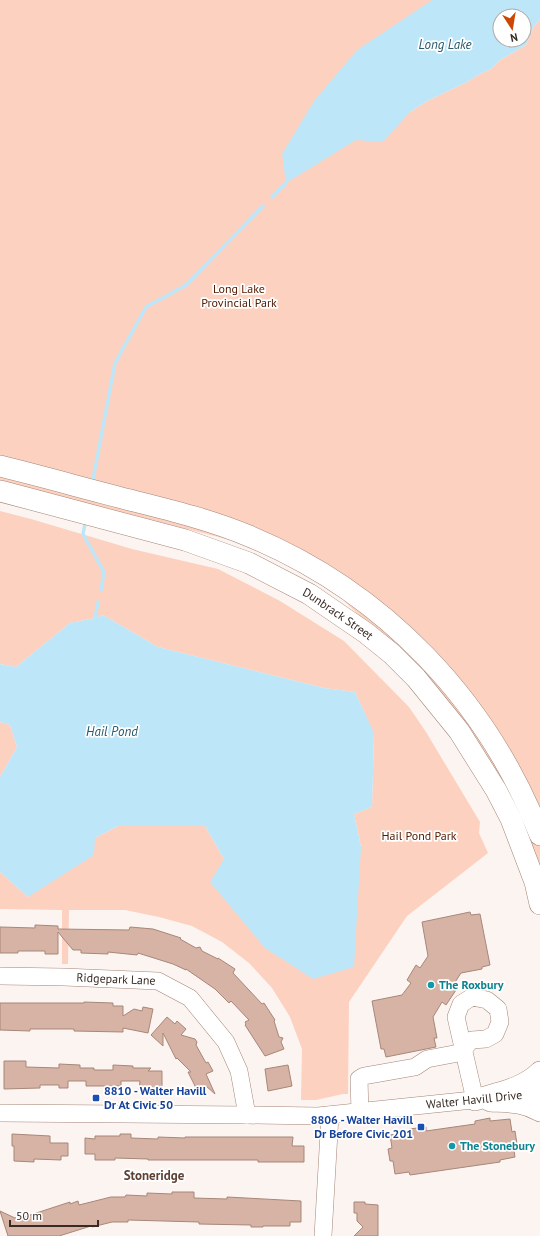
<svg xmlns="http://www.w3.org/2000/svg" width="540" height="1236" font-family="'PT Sans',sans-serif">
  <rect width="100%" height="100%" fill="#fcf4f1"/>
  <!-- green -->
  <g fill="#fcd1bf">
    <path d="M 0,0 L 443,0 L 410,112 L 427,101 L 467,82 L 478,75 L 491,69 L 500,60 L 526,45 L 534,26 L 540,19 L 540,895 L 526,852 L 394,648 L 341,598 L 299,571 L 279,558 L 234,541 L 0,481 Z"/>
    <path d="M 0,511 L 31,519 L 132,549 L 218,569 L 280,601 L 344,641 L 409,707 L 426,732 L 480,822 L 479,833 L 488,853 L 407,916 L 349,1002 L 348,1094 L 343,1094 L 316,1100 L 301,1100 L 302,1049 L 290,1017 L 272,988 L 249,963 L 222,942 L 192,926 L 159,917 L 125,910 L 69,910 L 68,964 L 62,964 L 62,910 L 0,909 L 0,872 L 28,897 L 95,838 L 118,826 L 205,826 L 224,859 L 361,847 L 354,814 L 372,807 L 374,734 L 355,692 L 324,688 L 158,647 L 103,615 L 95,618 L 70,623 L 16,667 L 0,664 Z"/>
    <path d="M 0,722 L 10,725 L 17,747 L 0,777 Z"/>
  </g>
  <!-- water -->
  <g fill="#bde6f8" fill-rule="evenodd">
    <path d="M 432,0 L 540,0 L 540,19 L 534,26 L 526,45 L 500,60 L 491,69 L 478,75 L 467,82 L 427,101 L 410,112 L 383,142 L 356,140 L 286,183 L 282,154 L 314,101 L 357,50 ZM 500,16 L 524,16 L 524,40 L 500,40 Z"/>
    <path d="M 103,615 L 158,647 L 324,688 L 355,692 L 374,733 L 372,807 L 354,814 L 361,847 L 354,967 L 313,979 L 265,948 L 210,882 L 224,859 L 205,826 L 118,826 L 95,838 L 94,855 L 28,897 L 0,872 L 0,777 L 17,747 L 10,725 L 0,722 L 0,664 L 16,667 L 70,623 L 95,618 Z"/>
  </g>
  <g fill="none" stroke-linecap="round" stroke-linejoin="round">
    <!-- stream -->
    <g stroke="#bde6f8" stroke-width="3.5">
      <path d="M 272,197 L 286,183"/>
      <path d="M 93,479 L 115,363 L 146,307 L 186,285 L 263,206"/>
      <path d="M 85,524 L 83,534 L 104,572 L 101,590"/>
      <path d="M 95,618 L 98,602"/>
    </g>
  </g>
  <!-- building -->
  <g fill="#d6b3a5" stroke="#a78779">
    <path d="M 470,912 L 471,915 L 480,914 L 490,965 L 482,967 L 482,969 L 461,973 L 452,987 L 456,990 L 446,1005 L 442,1002 L 433,1017 L 437,1038 L 434,1038 L 436,1047 L 386,1057 L 384,1049 L 381,1049 L 372,1001 L 402,995 L 411,983 L 407,980 L 416,965 L 420,968 L 428,956 L 422,922 Z"/>
    <path d="M 35,925 L 58,926 L 58,929 L 129,930 L 130,927 L 153,929 L 181,938 L 180,939 L 196,948 L 200,947 L 202,951 L 218,959 L 218,958 L 235,969 L 233,973 L 262,1004 L 264,1003 L 275,1020 L 274,1021 L 279,1037 L 283,1038 L 281,1042 L 284,1049 L 265,1056 L 245,1025 L 246,1024 L 245,1022 L 249,1020 L 231,1001 L 229,1003 L 215,989 L 186,969 L 186,970 L 173,964 L 138,953 L 137,955 L 108,952 L 108,954 L 81,953 L 81,950 L 73,950 L 58,932 L 58,954 L 45,954 L 45,951 L 18,951 L 18,953 L 0,953 L 0,927 L 35,928 Z"/>
    <path d="M 84,1002 L 113,1003 L 113,1006 L 123,1006 L 123,1016 L 134,1009 L 142,1011 L 143,1007 L 153,1009 L 148,1033 L 123,1028 L 123,1032 L 74,1031 L 74,1029 L 30,1029 L 30,1031 L 0,1030 L 0,1003 L 84,1003 Z"/>
    <path d="M 167,1017 L 175,1024 L 177,1021 L 186,1029 L 181,1035 L 195,1039 L 197,1042 L 196,1045 L 206,1063 L 208,1062 L 213,1071 L 206,1074 L 215,1094 L 206,1086 L 197,1090 L 188,1072 L 191,1072 L 177,1058 L 176,1059 L 163,1033 L 163,1046 L 151,1035 Z"/>
    <path d="M 4,1061 L 26,1061 L 26,1067 L 59,1068 L 59,1064 L 80,1065 L 80,1068 L 94,1068 L 94,1070 L 113,1070 L 113,1065 L 133,1066 L 133,1068 L 151,1068 L 148,1071 L 162,1071 L 162,1089 L 153,1089 L 153,1090 L 139,1090 L 140,1081 L 121,1081 L 121,1086 L 86,1086 L 86,1081 L 68,1081 L 68,1088 L 59,1088 L 59,1085 L 40,1085 L 40,1088 L 4,1089 Z"/>
    <path d="M 288,1065 L 292,1086 L 268,1091 L 265,1069 Z"/>
    <path d="M 490,1118 L 490,1121 L 510,1119 L 512,1132 L 515,1131 L 517,1144 L 513,1144 L 515,1157 L 500,1160 L 500,1162 L 410,1175 L 409,1172 L 395,1174 L 393,1161 L 390,1161 L 388,1149 L 392,1148 L 390,1135 L 410,1132 L 409,1129 L 426,1127 L 426,1131 L 475,1124 L 475,1121 Z"/>
    <path d="M 12,1134 L 50,1136 L 50,1143 L 68,1143 L 68,1156 L 61,1156 L 61,1160 L 34,1159 L 34,1162 L 14,1161 L 14,1146 L 12,1146 Z"/>
    <path d="M 120,1134 L 131,1134 L 131,1138 L 158,1139 L 158,1137 L 185,1138 L 185,1137 L 293,1137 L 292,1146 L 304,1146 L 304,1162 L 258,1162 L 258,1160 L 148,1160 L 148,1159 L 115,1158 L 115,1160 L 95,1160 L 95,1154 L 85,1154 L 85,1138 L 95,1139 L 95,1136 L 120,1136 Z"/>
    <path d="M 172,1192 L 194,1192 L 194,1198 L 227,1199 L 227,1197 L 301,1201 L 301,1222 L 290,1222 L 290,1226 L 263,1226 L 263,1227 L 251,1227 L 251,1225 L 199,1224 L 199,1222 L 128,1220 L 128,1222 L 112,1222 L 92,1227 L 91,1226 L 59,1236 L 8,1236 L 0,1211 L 15,1218 L 21,1216 L 21,1218 L 70,1202 L 70,1204 L 78,1201 L 79,1205 L 111,1197 L 125,1197 L 126,1195 L 147,1196 L 147,1193 L 172,1194 Z"/>
    <path d="M 354,1202 L 365,1202 L 365,1204 L 378,1205 L 378,1236 L 354,1236 L 363,1227 L 357,1221 L 357,1213 L 354,1213 Z"/>
  </g>
  <g fill="none" stroke-linecap="round" stroke-linejoin="round">
    <defs>
      <g id="minor">
        <path id="s1" d="M 0,976 L 64,977 L 158,981 L 190,998 L 226,1042 L 239,1071 L 247,1115"/>
        <path d="M 463,1049 L 472,1040 L 486,1039 L 495,1034 L 500,1022 L 498,1009 L 487,1000 L 472,997 L 461,1004 L 456,1017 L 475,1100"/>
        <path d="M 360,1112 L 359,1079 L 364,1076 L 415,1067 L 427,1059 L 464,1052"/>
        <path id="s2" d="M 0,1113 L 247,1115 L 318,1116 L 540,1093"/>
        <path d="M 323,1236 L 330,1115"/>
      </g>
      <g id="major">
        <path d="M 0,466 C 44,477 87,489 130,500 C 170,510 211,520 249,536 C 384,592 487,700 540,835"/>
        <path id="s3" d="M 0,491 L 185,540 L 249,563 L 309,594 L 366,633 L 392,654 L 416,678 L 459,731 L 496,790 L 511,819 L 535,882 L 540,904"/>
        <path d="M 475,1100 C 497,1093 523,1089 540,1072"/>
        <path d="M 490,1101 C 509,1102 523,1101 540,1111"/>
      </g>
    </defs>
    <!-- minor casing -->
    <use href="#minor" stroke="#a58577" stroke-width="18"/>
    <!-- major casing -->
    <use href="#major" stroke="#a58577" stroke-width="22"/>
    <!-- minor -->
    <use href="#minor" stroke="#fff" stroke-width="17"/>
    <!-- major -->
    <use href="#major" stroke="#fff" stroke-width="21"/>
  </g>
  <!-- markers -->
  <g fill="#0f9aa8" stroke="#fff" stroke-width="1.5">
    <circle cx="431" cy="985" r="4"/>
    <circle cx="452" cy="1146" r="4"/>
  </g>
  <g fill="#1a4fb4" stroke="#fff" stroke-width="1.5">
    <rect x="92" y="1094" width="8" height="8" rx="2"/>
    <rect x="417" y="1123" width="8" height="8" rx="2"/>
  </g>
  <g text-anchor="middle" stroke-width="3.5" stroke-linejoin="round" paint-order="stroke">
    <!-- park labels -->
    <g font-size="12" fill="#501900" stroke="#fff">
      <text x="239" y="293">Long Lake<tspan x="239" dy="14">Provincial Park</tspan></text>
      <text x="419" y="840">Hail Pond Park</text>
    </g>
    <!-- street labels -->
    <g font-size="12" fill="#382b25" stroke="#fff">
      <text dy="4" stroke="none"><textPath href="#s3" startOffset="362">Dunbrack Street</textPath></text>
      <text dy="4" stroke="none"><textPath href="#s1" startOffset="116">Ridgepark Lane</textPath></text>
      <text dy="4" stroke="none"><textPath href="#s2" startOffset="475">Walter Havill Drive</textPath></text>
    </g>
    <!-- culture labels -->
    <g font-size="12" font-weight="bold" fill="#0d838f" stroke="#fff" text-anchor="start">
      <text x="439" y="989">The Roxbury</text>
      <text x="460" y="1150">The Stonebury</text>
    </g>
    <!-- transit labels -->
    <g font-size="12" font-weight="bold" fill="#164399" stroke="#fff" text-anchor="start">
      <text x="104" y="1095">8810 - Walter Havill<tspan x="104" dy="14">Dr At Civic 50</tspan></text>
      <text x="413" y="1124" text-anchor="end">8806 - Walter Havill<tspan x="413" dy="14">Dr Before Civic 201</tspan></text>
    </g>
    <!-- water labels -->
    <g font-size="13" font-style="italic" fill="#28596c" stroke="#fff">
      <text x="445" y="49">Long Lake</text>
      <text x="112" y="736">Hail Pond</text>
    </g>
    <!-- neighbourhood labels -->
    <g font-size="13" font-weight="bold" fill="#5d4135" stroke="#fff">
      <text x="154" y="1180">Stoneridge</text>
    </g>
  </g>
  <!-- north arrow -->
  <g transform="translate(512 28) rotate(168)"><circle r="19" fill="#ffffff" stroke="#afaaa8"/>
  <path d="M0-3L7 15L0 10L-7 15Z" fill="#cd4703"/>
  <text y="-6" font-size="11" font-weight="bold" text-anchor="middle" fill="#382b25">N</text>
  </g>
  <!-- scale -->
  <path d="M10 1220v6h88v-6" fill="none" stroke="#382b25" stroke-width="2"/>
  <text x="16" y="1220" font-size="12" fill="#382b25" stroke="#ffffff" stroke-width="3" paint-order="stroke">50 m</text>
</svg>
